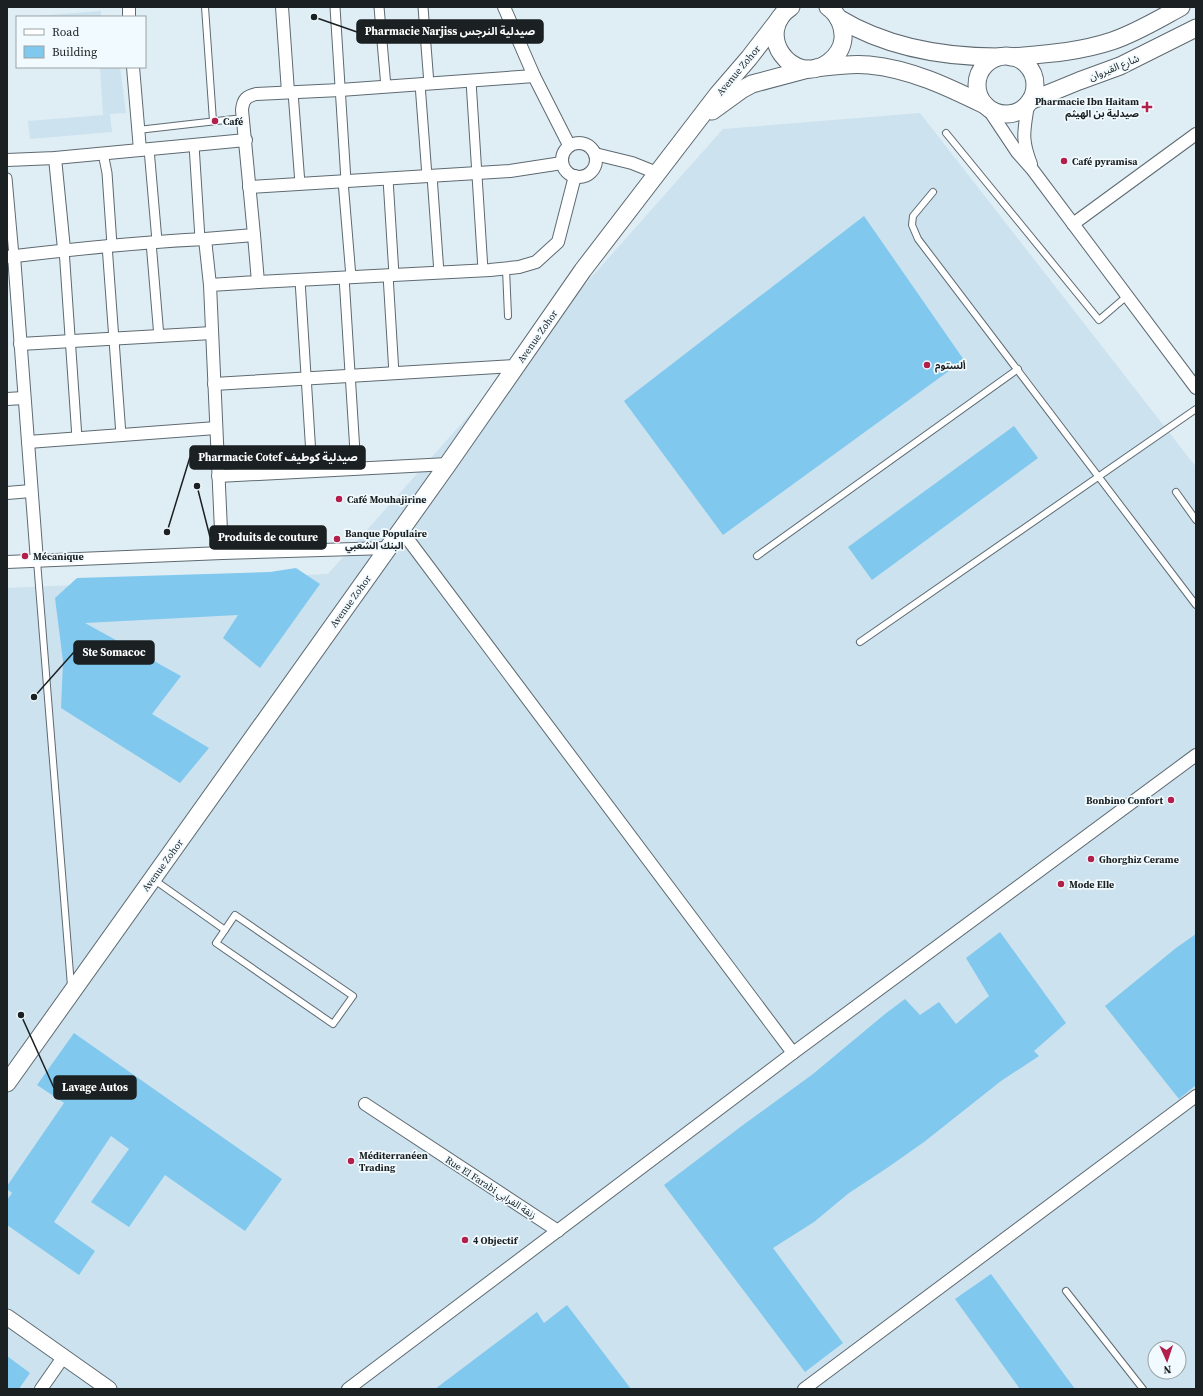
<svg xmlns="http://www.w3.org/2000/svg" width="1203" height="1396" font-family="'Source Serif 4','Noto Sans Arabic',serif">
  <rect width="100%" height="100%" fill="#dfedf5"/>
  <!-- built -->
  <g fill="#cce2ee" fill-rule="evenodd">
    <path d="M 101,11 L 101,17 L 23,17 Z"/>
    <path d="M 100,67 L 120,67 L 126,113 L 110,114 L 112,132 L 30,139 L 28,121 L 103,115 Z"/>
    <path d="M 920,113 L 1196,467 L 1196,1389 L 7,1389 L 7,588 L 328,574 L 723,129 ZM 1155,1348 L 1179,1348 L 1179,1372 L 1155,1372 Z"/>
  </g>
  <!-- building -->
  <g fill="#80c8ee">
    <path d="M 864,216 L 964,360 L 723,535 L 624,401 Z"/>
    <path d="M 1014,426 L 1038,458 L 872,580 L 848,547 Z"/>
    <path d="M 296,568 L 320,584 L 260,668 L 223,638 L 238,615 L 85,623 L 181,676 L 152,714 L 209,748 L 180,783 L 61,708 L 63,661 L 55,598 L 77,578 L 270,572 Z"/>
    <path d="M 1000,932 L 1066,1023 L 1034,1051 L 1039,1056 L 1001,1081 L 924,1142 L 887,1168 L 849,1193 L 814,1222 L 773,1248 L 843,1343 L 805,1372 L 664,1185 L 743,1125 L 813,1074 L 885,1014 L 905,999 L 920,1015 L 939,1002 L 956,1024 L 989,996 L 966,958 Z"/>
    <path d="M 1196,934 L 1196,1085 L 1179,1099 L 1105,1006 L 1176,948 Z"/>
    <path d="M 74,1033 L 282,1179 L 245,1231 L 165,1175 L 129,1227 L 91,1202 L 129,1149 L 111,1136 L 54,1222 L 95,1251 L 79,1275 L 7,1225 L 7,1200 L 12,1193 L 7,1189 L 7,1186 L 64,1103 L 37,1085 Z"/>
    <path d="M 991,1274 L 1075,1389 L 1020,1389 L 955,1299 Z"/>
    <path d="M 567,1305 L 631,1389 L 435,1389 L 537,1312 L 544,1323 Z"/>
    <path d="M 7,1356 L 30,1373 L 19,1389 L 7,1389 Z"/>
  </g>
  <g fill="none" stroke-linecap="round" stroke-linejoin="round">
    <defs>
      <g id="service">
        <path d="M 205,7 L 213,121"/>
        <path d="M 138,130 L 243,118"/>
        <path d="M 946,133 L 1099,320 L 1127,296"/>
        <path d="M 933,192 L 913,216 L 912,225 L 918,239 L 1196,605"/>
        <path d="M 506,269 L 508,316"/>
        <path d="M 1176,492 L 1196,520"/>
        <path d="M 757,556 L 1018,369"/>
        <path d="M 37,561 L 71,986"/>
        <path d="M 860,642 L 1196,409"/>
        <path d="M 153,879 L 225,930"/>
        <path d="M 235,915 L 353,996 L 333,1024 L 216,943 Z"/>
        <path d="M 1066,1291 L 1143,1389"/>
      </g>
      <g id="pedestrian">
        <path d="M 335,7 L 346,181"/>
        <path d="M 379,7 L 386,87"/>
        <path d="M 423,7 L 429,84"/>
        <path d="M 471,81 L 483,270"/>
        <path d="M 420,84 L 427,176"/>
        <path d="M 293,92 L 300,184"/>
        <path d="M 194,145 L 200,239"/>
        <path d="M 149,149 L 157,241"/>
        <path d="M 103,153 L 107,173 L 112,245"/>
        <path d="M 432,176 L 439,273"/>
        <path d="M 7,178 L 14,256"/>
        <path d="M 388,179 L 394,275"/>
        <path d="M 343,181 L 351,277"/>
        <path d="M 151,242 L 159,337"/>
        <path d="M 107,245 L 121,435"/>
        <path d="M 64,249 L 77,438"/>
        <path d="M 388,275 L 394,374"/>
        <path d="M 344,277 L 356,468"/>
        <path d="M 300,280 L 312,471"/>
      </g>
      <g id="minor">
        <path d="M 129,7 L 129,17"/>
        <path d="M 282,7 L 288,92"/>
        <path d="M 504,7 L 534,76 L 569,145"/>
        <path d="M 133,67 L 140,150"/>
        <path d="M 1028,105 C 1024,131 1021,139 1031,164"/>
        <path d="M 987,107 L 1017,152 L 1032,169 L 1196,388"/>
        <circle cx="579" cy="160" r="17"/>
        <path d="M 595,154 L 632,163 L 657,173"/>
        <path d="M 55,158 L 64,249"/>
        <path d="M 7,160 L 55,158 L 246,140"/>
        <path d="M 249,187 L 510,171 L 562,163"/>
        <path d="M 1073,224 L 1196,134"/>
        <path d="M 254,235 L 242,110 C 243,99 247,96 256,94 L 340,90 L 534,76"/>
        <path d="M 14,256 L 37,561"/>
        <path d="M 7,257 C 74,249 138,242 205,239"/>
        <path d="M 258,282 L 490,270 L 519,267 L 536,262 L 558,242 L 575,176"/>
        <path d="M 210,285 L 258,282 L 254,235 L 205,239 L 210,285 L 222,553"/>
        <path d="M 20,344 L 212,333"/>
        <path d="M 214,384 L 516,366"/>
        <path d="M 7,399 L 24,398"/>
        <path d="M 28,442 L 216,428"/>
        <path d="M 218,476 L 448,464"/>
        <path d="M 7,493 L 31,491"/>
        <path d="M 401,530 L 793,1053"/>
        <path d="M 7,562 L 222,553 L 388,548"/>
        <path d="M 365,1104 L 558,1231"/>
        <path d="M 41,1389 L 64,1356"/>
        <path d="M 348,1389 L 793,1053 L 1196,755"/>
        <path d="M 804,1389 L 1196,1096"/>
      </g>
      <path id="tertiary" d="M 7,1317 L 109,1389"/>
      <g id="secondary">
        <path d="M 791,7 C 752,33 793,89 829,62 C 837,56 842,48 843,39 C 844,26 838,14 828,7"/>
        <path d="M 838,18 C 886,47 943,57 998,57"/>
        <circle cx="1006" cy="85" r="29"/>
        <path d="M 1011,57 C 1045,54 1079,52 1112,41 C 1136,33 1159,19 1181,7"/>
        <path d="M 816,68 C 833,66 851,63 869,65 C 911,69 948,87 985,105"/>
        <path d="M 1030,101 L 1079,81 L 1120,66 L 1196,28"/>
        <path d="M 712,111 L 741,90 L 752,84 L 808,69"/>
        <path d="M 7,1083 L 448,464 L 583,270 L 718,94 L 749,58 L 780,18"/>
      </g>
    </defs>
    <!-- service casing -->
    <use href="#service" stroke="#5e6a71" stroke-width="8"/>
    <!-- pedestrian casing -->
    <use href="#pedestrian" stroke="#5e6a71" stroke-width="11"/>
    <!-- minor casing -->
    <use href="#minor" stroke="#5e6a71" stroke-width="14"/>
    <!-- tertiary casing -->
    <use href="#tertiary" stroke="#5e6a71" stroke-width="17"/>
    <!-- secondary casing -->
    <use href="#secondary" stroke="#5e6a71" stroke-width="19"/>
    <!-- service -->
    <use href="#service" stroke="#fff" stroke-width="6"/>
    <!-- pedestrian -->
    <use href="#pedestrian" stroke="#fff" stroke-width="9"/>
    <!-- minor -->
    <use href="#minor" stroke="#fff" stroke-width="12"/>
    <!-- tertiary -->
    <use href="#tertiary" stroke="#fff" stroke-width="15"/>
    <!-- secondary -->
    <use href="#secondary" stroke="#fff" stroke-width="17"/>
  </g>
  <!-- markers -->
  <g fill="#b11f4a" stroke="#f1fafe" stroke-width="1.5">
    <path d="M1145 101h4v4h4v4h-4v4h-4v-4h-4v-4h4z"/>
    <circle cx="215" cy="121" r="4"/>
    <circle cx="1064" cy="161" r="4"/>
    <circle cx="927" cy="365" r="4"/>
    <circle cx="339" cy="499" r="4"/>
    <circle cx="337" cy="539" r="4"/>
    <circle cx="25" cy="556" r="4"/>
    <circle cx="1171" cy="800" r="4"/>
    <circle cx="1091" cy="859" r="4"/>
    <circle cx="1061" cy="884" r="4"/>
    <circle cx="351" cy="1161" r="4"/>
    <circle cx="465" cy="1240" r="4"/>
  </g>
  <g text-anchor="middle" stroke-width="3.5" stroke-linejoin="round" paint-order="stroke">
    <!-- street labels -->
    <g font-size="10" fill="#1b2022" stroke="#f1fafe">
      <text transform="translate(1114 67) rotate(-22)" y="4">شارع القيروان</text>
      <text transform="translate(738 70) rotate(-50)" y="4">Avenue Zohor</text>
      <text transform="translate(537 336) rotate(-55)" y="4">Avenue Zohor</text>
      <text transform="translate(350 601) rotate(-54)" y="4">Avenue Zohor</text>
      <text transform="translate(162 865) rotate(-54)" y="4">Avenue Zohor</text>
      <text transform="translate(491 1187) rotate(33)" y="4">Rue El Farabi زنقة الفرابي</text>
    </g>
    <!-- poi labels -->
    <g font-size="10" font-weight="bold" fill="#1b2022" stroke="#f1fafe" text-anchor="start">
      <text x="1139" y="105" text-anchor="end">Pharmacie Ibn Haitam<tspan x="1139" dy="12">صيدلية بن الهيثم</tspan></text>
      <text x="223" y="125">Café</text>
      <text x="1072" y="165">Café pyramisa</text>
      <text x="935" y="369">ألستوم</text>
      <text x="347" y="503">Café Mouhajirine</text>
      <text x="345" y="537">Banque Populaire<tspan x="345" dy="12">البنك الشعبي</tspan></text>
      <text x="33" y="560">Mécanique</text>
      <text x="1163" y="804" text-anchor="end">Bonbino Confort</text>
      <text x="1099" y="863">Ghorghiz Cerame</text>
      <text x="1069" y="888">Mode Elle</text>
      <text x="359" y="1159">Méditerranéen<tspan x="359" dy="12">Trading</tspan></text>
      <text x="473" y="1244">4 Objectif</text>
    </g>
  </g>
  <!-- callouts -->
  <path fill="none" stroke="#1b2022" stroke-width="1.5" d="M314 17L357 32M167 532L190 457M197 486L210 537M34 697L74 652M21 1015L54 1088"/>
  <g fill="#1b2022" stroke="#f1fafe" stroke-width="1.5">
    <circle cx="314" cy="17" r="4"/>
    <circle cx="167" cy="532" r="4"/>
    <circle cx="197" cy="486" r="4"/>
    <circle cx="34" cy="697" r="4"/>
    <circle cx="21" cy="1015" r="4"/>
  </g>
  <g fill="#1b2022" stroke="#1b2022" stroke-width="1.5">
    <rect x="357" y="20" width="186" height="23" rx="4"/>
    <rect x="190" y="446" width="175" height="23" rx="4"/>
    <rect x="210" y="526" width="116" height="23" rx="4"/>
    <rect x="74" y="641" width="80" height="23" rx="4"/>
    <rect x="54" y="1076" width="82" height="23" rx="4"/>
  </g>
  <g font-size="11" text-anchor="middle" font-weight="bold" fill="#fff">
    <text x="450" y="35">Pharmacie Narjiss صيدلية النرجس</text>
    <text x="278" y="461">Pharmacie Cotef صيدلية كوطيف</text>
    <text x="268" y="541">Produits de couture</text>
    <text x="114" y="656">Ste Somacoc</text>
    <text x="95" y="1091">Lavage Autos</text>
  </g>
  <!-- border -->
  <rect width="1203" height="1396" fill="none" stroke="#1b2022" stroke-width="16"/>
  <!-- legend -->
  <rect x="16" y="16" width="130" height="52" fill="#f1fafe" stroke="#9ba3a6"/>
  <rect x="24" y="29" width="20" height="6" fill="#ffffff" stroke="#9ba3a6"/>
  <text x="52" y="36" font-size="12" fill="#1b2022">Road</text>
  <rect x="24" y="46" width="20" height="12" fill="#80c8ee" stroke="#9ba3a6"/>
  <text x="52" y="56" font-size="12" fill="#1b2022">Building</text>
  <!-- north arrow -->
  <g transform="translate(1167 1360) rotate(177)"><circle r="19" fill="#f1fafe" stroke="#9ba3a6"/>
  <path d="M0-3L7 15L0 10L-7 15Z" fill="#b11f4a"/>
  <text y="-6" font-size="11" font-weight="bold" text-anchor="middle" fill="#1b2022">N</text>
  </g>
</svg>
